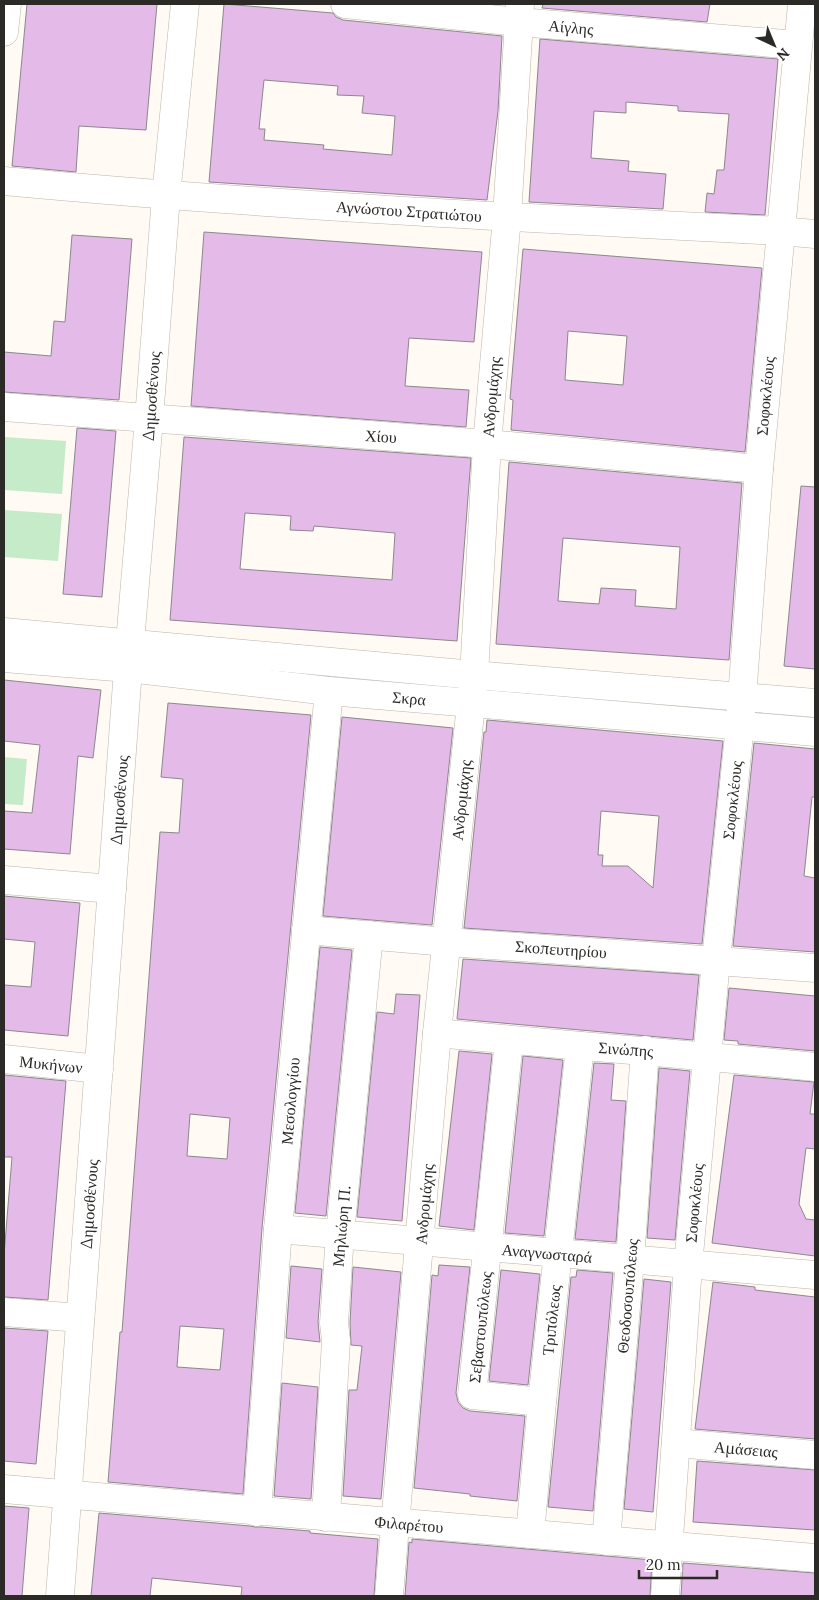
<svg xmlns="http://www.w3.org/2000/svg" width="819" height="1600" font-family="Lora,serif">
  <rect width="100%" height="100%" fill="#fffaf3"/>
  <!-- green -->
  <g fill="#c6ebc8">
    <path d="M 4,437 L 66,441 L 62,494 L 4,490 Z"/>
    <path d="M 4,510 L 62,514 L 58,561 L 4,557 Z"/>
    <path d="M 4,757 L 27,759 L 23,805 L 4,804 Z"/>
  </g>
  <!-- building -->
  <g fill="#e4bae9" stroke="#8d878e" fill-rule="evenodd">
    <path d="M 27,4 L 157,4 L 146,130 L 79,126 L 76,172 L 12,166 Z"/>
    <path d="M 224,4 L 333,13 L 336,17 L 343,20 L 502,36 L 498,111 L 487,200 L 209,182 ZM 264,80 L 338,86 L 337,95 L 364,96 L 362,113 L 395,116 L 392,155 L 323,149 L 324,145 L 264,140 L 265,129 L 259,129 Z"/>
    <path d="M 543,4 L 710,4 L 707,22 L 542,8 Z"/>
    <path d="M 540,39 L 778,59 L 765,215 L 705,212 L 707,193 L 714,194 L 717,170 L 724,170 L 729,114 L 678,111 L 678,106 L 626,102 L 626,113 L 594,111 L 591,158 L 629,161 L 628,171 L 666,174 L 663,209 L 529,202 Z"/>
    <path d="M 204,232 L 482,252 L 474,342 L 409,338 L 405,386 L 469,390 L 466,427 L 191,406 Z"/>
    <path d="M 72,235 L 132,239 L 119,400 L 4,392 L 4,352 L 51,356 L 54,321 L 65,322 Z"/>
    <path d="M 523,249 L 762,268 L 745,452 L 511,430 L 513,400 L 510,399 ZM 568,331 L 627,336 L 623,385 L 565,380 Z"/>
    <path d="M 77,428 L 116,431 L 102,597 L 63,594 Z"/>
    <path d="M 184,437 L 471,458 L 457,641 L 170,620 ZM 245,513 L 291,516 L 290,530 L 313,531 L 314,526 L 395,533 L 392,580 L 240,569 Z"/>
    <path d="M 509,462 L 742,483 L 729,660 L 496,644 ZM 563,538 L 680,547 L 676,609 L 635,606 L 636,590 L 601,588 L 599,604 L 558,601 Z"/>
    <path d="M 801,486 L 815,487 L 815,669 L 784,666 Z"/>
    <path d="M 4,680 L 101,690 L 93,758 L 78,756 L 70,854 L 4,849 L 4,811 L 32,813 L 40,745 L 4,741 Z"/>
    <path d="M 168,703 L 311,715 L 262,1228 L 243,1494 L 108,1482 L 120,1332 L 122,1332 L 160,832 L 179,833 L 183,779 L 161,777 ZM 190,1114 L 230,1118 L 227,1159 L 187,1156 ZM 180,1326 L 224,1329 L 220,1370 L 177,1367 Z"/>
    <path d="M 342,717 L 453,728 L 432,925 L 323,916 Z"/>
    <path d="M 487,720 L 723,741 L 702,944 L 464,928 L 484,732 L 486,732 ZM 601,811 L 659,816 L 653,888 L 628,866 L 602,866 L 603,855 L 598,855 Z"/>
    <path d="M 754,743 L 815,749 L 815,797 L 812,797 L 804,876 L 815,878 L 815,952 L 733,946 Z"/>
    <path d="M 4,896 L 80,903 L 68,1036 L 4,1030 L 4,985 L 31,987 L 35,942 L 4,939 Z"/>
    <path d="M 320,947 L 352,950 L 326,1216 L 295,1213 Z"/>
    <path d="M 463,959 L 699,975 L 693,1040 L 457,1019 Z"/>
    <path d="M 729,988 L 815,996 L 815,1051 L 738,1044 L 738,1041 L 724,1040 Z"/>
    <path d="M 396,994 L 420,995 L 402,1221 L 357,1217 L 377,1012 L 394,1014 Z"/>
    <path d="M 459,1051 L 492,1054 L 474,1230 L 439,1226 Z"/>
    <path d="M 523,1056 L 563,1060 L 544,1236 L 505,1233 Z"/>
    <path d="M 594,1063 L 614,1064 L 611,1100 L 626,1101 L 616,1242 L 575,1239 Z"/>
    <path d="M 659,1068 L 690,1071 L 675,1240 L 647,1238 Z"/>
    <path d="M 4,1075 L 66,1081 L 48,1300 L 4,1297 L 4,1255 L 12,1157 L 4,1157 Z"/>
    <path d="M 734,1075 L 814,1082 L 810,1114 L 815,1114 L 815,1149 L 806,1148 L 799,1204 L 806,1219 L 815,1220 L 815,1256 L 712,1243 Z"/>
    <path d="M 439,1265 L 470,1267 L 456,1393 L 458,1402 L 463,1408 L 470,1411 L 525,1416 L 517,1501 L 470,1496 L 470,1494 L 414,1488 L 432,1275 L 438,1276 Z"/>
    <path d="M 291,1266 L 322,1269 L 318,1322 L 320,1342 L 286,1338 Z"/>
    <path d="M 353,1267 L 401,1272 L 381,1499 L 343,1496 L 349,1390 L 357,1390 L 362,1346 L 351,1345 L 350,1323 Z"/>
    <path d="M 501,1270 L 540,1274 L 528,1385 L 489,1381 Z"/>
    <path d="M 577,1270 L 613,1273 L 593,1511 L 548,1507 L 571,1277 L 576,1277 Z"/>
    <path d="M 644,1279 L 671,1282 L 653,1512 L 624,1509 Z"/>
    <path d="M 713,1282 L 755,1287 L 755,1290 L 815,1297 L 815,1439 L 695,1429 Z"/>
    <path d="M 4,1328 L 48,1331 L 36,1464 L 4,1461 Z"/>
    <path d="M 282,1383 L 318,1387 L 311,1499 L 274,1496 Z"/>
    <path d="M 697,1461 L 815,1470 L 815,1530 L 693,1522 Z"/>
    <path d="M 4,1506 L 29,1508 L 22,1596 L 4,1596 Z"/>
    <path d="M 99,1513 L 250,1526 L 255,1527 L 261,1527 L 310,1531 L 310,1533 L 378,1539 L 374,1596 L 241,1596 L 242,1587 L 152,1578 L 150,1596 L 91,1596 Z"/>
    <path d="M 412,1539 L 652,1560 L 650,1596 L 405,1596 L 409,1542 L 412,1543 Z"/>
    <path d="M 683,1563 L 815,1573 L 815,1596 L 681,1596 Z"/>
  </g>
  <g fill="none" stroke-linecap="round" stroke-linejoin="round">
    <defs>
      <g id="minor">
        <path d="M 345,4 L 519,22 L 797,45"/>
        <path d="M 4,32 L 7,4"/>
        <path d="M 4,181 C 262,205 521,218 780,231 L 815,234"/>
        <path d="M 4,407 L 487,444 L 759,469"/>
        <path d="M 4,632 L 474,675 L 815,703"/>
        <path d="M 4,658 L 128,668 L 329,691 L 815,732"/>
        <path d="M 4,880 L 112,889"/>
        <path d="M 306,930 L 447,942 L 815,968"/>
        <path d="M 437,1033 C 563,1045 689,1054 815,1067"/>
        <path d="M 509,1040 L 472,1395 L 542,1402"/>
        <path d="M 4,1059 L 99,1069"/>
        <path d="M 278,1229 L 815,1275"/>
        <path d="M 4,1312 L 80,1318"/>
        <path d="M 676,1443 L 815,1455"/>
        <path d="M 4,1489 L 815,1558"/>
        <path d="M 257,1512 L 278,1229 L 329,691"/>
        <path d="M 326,1517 L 336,1340 L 334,1323 L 340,1234 L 369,935"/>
        <path d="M 530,1534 L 542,1402 L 580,1046"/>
        <path d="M 606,1541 L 630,1260 L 645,1050"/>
        <path d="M 60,1596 L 130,642 L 149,419 L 166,196 L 185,4"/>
        <path d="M 389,1596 L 437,1033 L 474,675 L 487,444 L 507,217 L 520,4"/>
        <path d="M 665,1596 L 688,1266 L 716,960 L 740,725 L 759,469 L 802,4"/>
      </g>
    </defs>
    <!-- minor casing -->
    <use href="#minor" stroke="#bbb5ac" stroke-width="29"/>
    <!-- minor -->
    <use href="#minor" stroke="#fff" stroke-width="28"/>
  </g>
  <g text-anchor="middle" stroke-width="4.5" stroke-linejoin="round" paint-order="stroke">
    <!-- street labels -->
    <g font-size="16" fill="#2c2a27" stroke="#fff">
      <text transform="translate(571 27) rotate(5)" y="6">Αίγλης</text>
      <text transform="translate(409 211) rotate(4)" y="6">Αγνώστου Στρατιώτου</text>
      <text transform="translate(151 396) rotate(-86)" y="6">Δημοσθένους</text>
      <text transform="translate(765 396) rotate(-85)" y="6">Σοφοκλέους</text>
      <text transform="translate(491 397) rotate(-85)" y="6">Ανδρομάχης</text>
      <text transform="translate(381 436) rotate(4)" y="6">Χίου</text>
      <text transform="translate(409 698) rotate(5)" y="6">Σκρα</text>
      <text transform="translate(119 800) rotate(-86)" y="6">Δημοσθένους</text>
      <text transform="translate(461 800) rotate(-84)" y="6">Ανδρομάχης</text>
      <text transform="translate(732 800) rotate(-84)" y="6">Σοφοκλέους</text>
      <text transform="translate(561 949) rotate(4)" y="6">Σκοπευτηρίου</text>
      <text transform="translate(626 1049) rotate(4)" y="6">Σινώπης</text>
      <text transform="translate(51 1064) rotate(6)" y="6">Μυκήνων</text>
      <text transform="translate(290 1101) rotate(-85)" y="6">Μεσολογγίου</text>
      <text transform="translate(694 1203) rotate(-85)" y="6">Σοφοκλέους</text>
      <text transform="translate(89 1204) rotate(-86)" y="6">Δημοσθένους</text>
      <text transform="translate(424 1204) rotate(-85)" y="6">Ανδρομάχης</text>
      <text transform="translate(341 1226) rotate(-85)" y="6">Μηλιώρη Π.</text>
      <text transform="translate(547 1253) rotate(5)" y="6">Αναγνωσταρά</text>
      <text transform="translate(627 1296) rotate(-85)" y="6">Θεοδοσουπόλεως</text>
      <text transform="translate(551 1320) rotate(-84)" y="6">Τριπόλεως</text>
      <text transform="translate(480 1327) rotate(-84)" y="6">Σεβαστουπόλεως</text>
      <text transform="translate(746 1449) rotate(5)" y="6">Αμάσειας</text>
      <text transform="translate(409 1524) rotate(5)" y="6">Φιλαρέτου</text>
    </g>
  </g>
  <!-- border -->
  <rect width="819" height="1600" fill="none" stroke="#2c2a27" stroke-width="10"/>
  <!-- north arrow -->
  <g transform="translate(774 45) rotate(136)" stroke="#ffffff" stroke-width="4" paint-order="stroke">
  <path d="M0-4L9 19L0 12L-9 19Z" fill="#2c2a27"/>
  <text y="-8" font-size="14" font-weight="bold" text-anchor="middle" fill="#2c2a27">N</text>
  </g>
  <!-- scale -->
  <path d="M639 1570v8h78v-8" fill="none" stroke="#2c2a27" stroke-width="2.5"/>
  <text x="646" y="1570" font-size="15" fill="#2c2a27" stroke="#ffffff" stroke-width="4" paint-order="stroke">20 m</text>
</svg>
